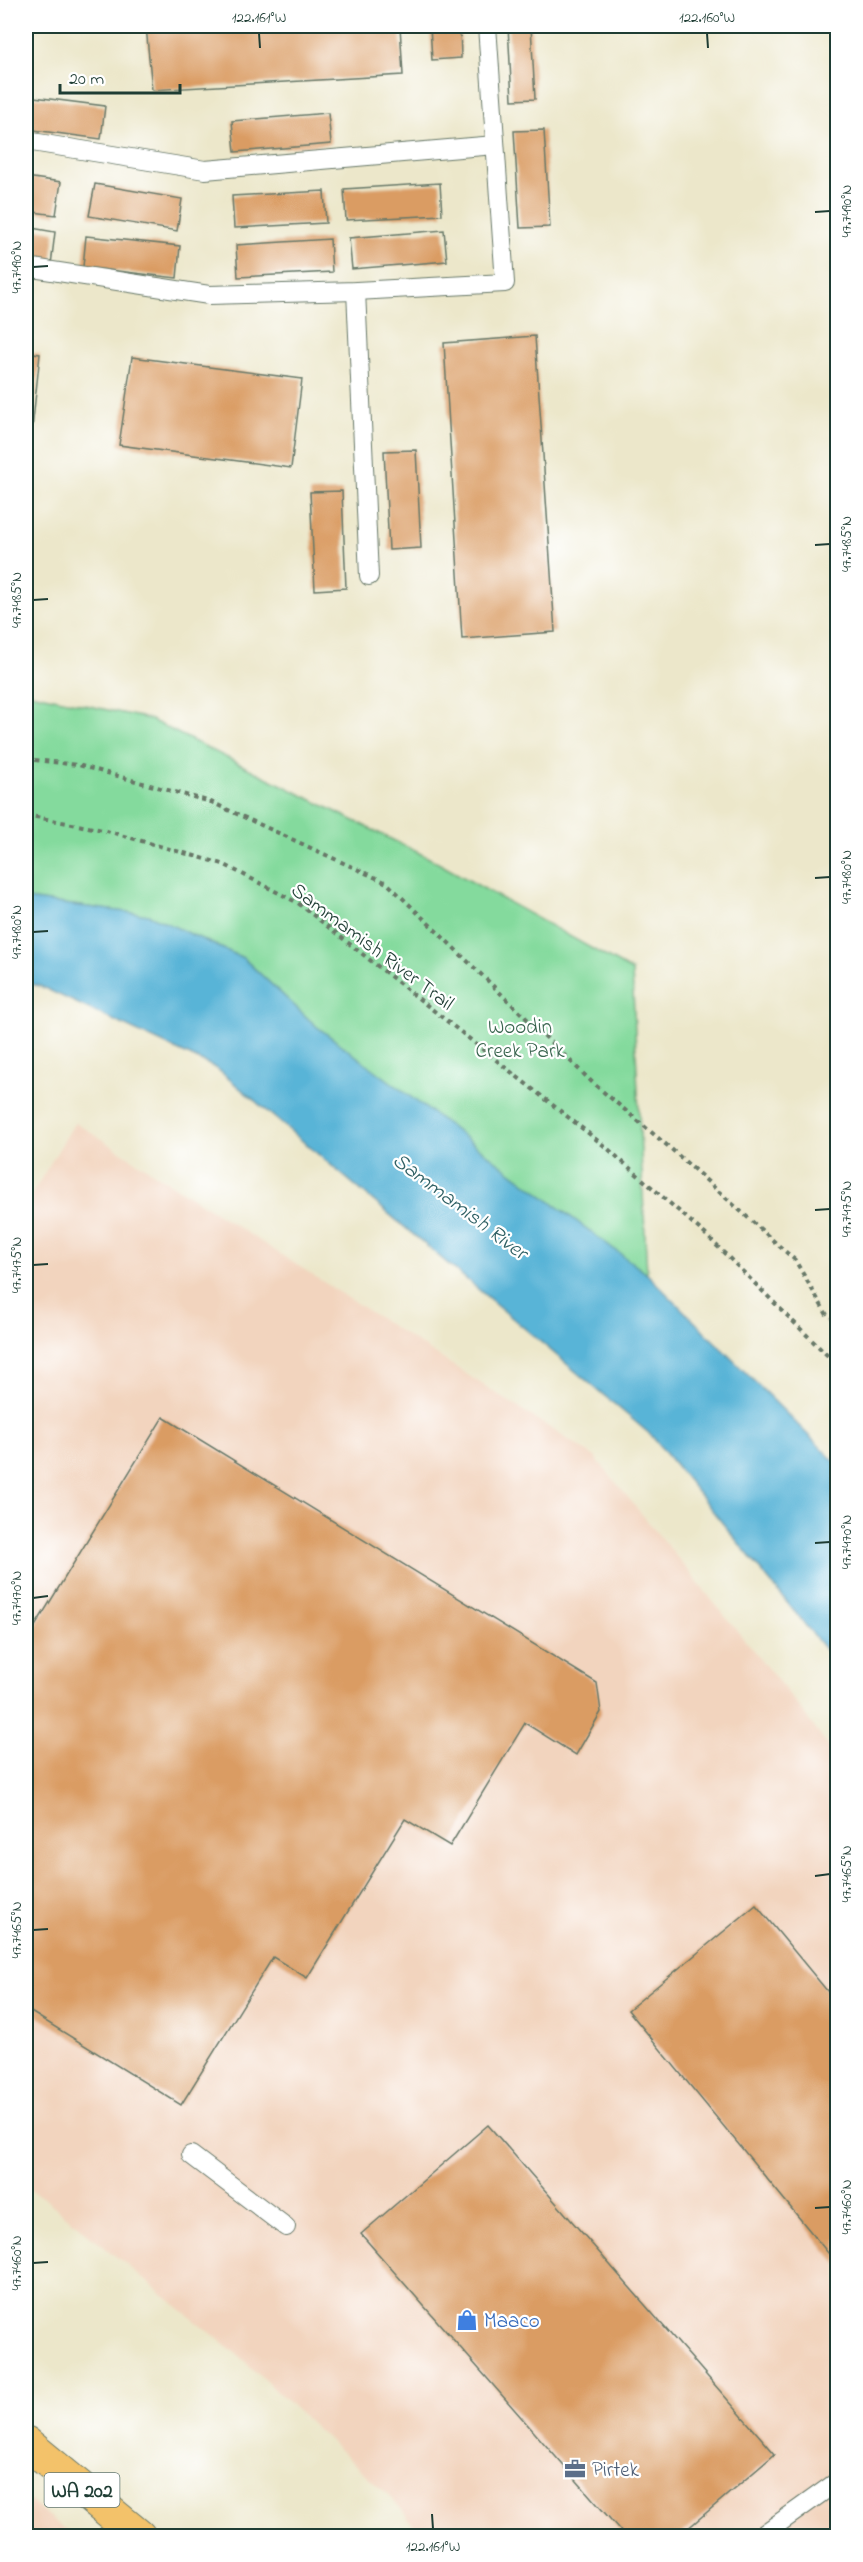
<svg xmlns="http://www.w3.org/2000/svg" width="863" height="2562" font-family="'Indie Flower',sans-serif">
  <rect width="100%" height="100%" fill="#fff"/>
  <filter id="ink" filterUnits="userSpaceOnUse"><feTurbulence type="fractalNoise" baseFrequency=".0167" numOctaves="2"/><feDisplacementMap in="SourceGraphic" scale="12" xChannelSelector="R" yChannelSelector="G"/><feConvolveMatrix kernelMatrix="1 2 1 2 8 2 1 2 1" color-interpolation-filters="sRGB"/></filter>
  <filter id="wash" filterUnits="userSpaceOnUse"><feTurbulence type="fractalNoise" baseFrequency=".008" numOctaves="4" result="noise"/><feDisplacementMap in="SourceGraphic" scale="24" xChannelSelector="R" yChannelSelector="G"/><feGaussianBlur stdDeviation="1.35" result="paint"/><feColorMatrix in="noise" values="0 0 0 0 0 0 0 0 0 0 0 0 0 0 0 0 0 1.4 0 .05"/><feComposite in="paint" operator="in"/></filter>
  <g filter="url(#wash)">
    <rect width="100%" height="100%" fill="#ece7ca"/>
    <!-- built -->
    <g fill="#f2d4be">
      <path d="M 75,1122 L 595,1457 L 792,1698 L 837,1758 L 837,2536 L 423,2536 L 396,2503 L 239,2356 L 45,2199 L 26,2187 L 26,1204 Z"/>
      <path d="M 26,2498 L 73,2536 L 26,2536 Z"/>
    </g>
    <!-- green -->
    <path fill="#84da9d" stroke="#528c68" stroke-width="1.5" d="M 26,692 L 149,719 L 429,858 L 632,971 L 647,1274 L 316,1026 L 243,958 L 148,915 L 26,899 Z"/>
    <!-- water -->
    <path fill="#59b4d7" stroke="#3c7886" stroke-width="1.5" d="M 26,899 L 149,915 L 243,958 L 316,1026 L 647,1274 L 837,1464 L 837,1664 L 651,1435 L 216,1068 L 40,986 L 26,983 Z"/>
    <g id="blocks">
      <!-- building -->
      <g fill="#da9c63">
        <path d="M 146,26 L 400,26 L 403,75 L 152,90 Z"/>
        <path d="M 430,26 L 460,26 L 461,58 L 432,60 Z"/>
        <path d="M 508,26 L 531,26 L 535,99 L 512,100 Z"/>
        <path d="M 26,96 L 105,106 L 101,139 L 26,129 Z"/>
        <path d="M 328,113 L 331,144 L 235,152 L 232,121 Z"/>
        <path d="M 544,130 L 550,227 L 520,228 L 514,131 Z"/>
        <path d="M 26,177 L 61,182 L 56,215 L 26,211 Z"/>
        <path d="M 440,183 L 442,215 L 346,220 L 344,189 Z"/>
        <path d="M 95,184 L 182,199 L 177,231 L 89,216 Z"/>
        <path d="M 324,191 L 326,223 L 234,228 L 232,196 Z"/>
        <path d="M 26,227 L 55,232 L 51,265 L 26,261 Z"/>
        <path d="M 444,230 L 447,261 L 352,269 L 349,238 Z"/>
        <path d="M 86,236 L 180,246 L 177,278 L 83,267 Z"/>
        <path d="M 330,239 L 332,272 L 238,277 L 236,245 Z"/>
        <path d="M 535,336 L 555,632 L 462,639 L 444,343 Z"/>
        <path d="M 26,352 L 40,354 L 27,477 L 26,477 Z"/>
        <path d="M 132,357 L 302,379 L 291,468 L 119,445 Z"/>
        <path d="M 416,450 L 421,548 L 389,550 L 384,451 Z"/>
        <path d="M 342,491 L 346,588 L 315,590 L 310,492 Z"/>
        <path d="M 163,1417 L 597,1683 L 601,1712 L 576,1755 L 525,1723 L 450,1846 L 405,1819 L 307,1978 L 273,1957 L 181,2105 L 26,2009 L 26,1641 Z"/>
        <path d="M 756,1905 L 838,2004 L 838,2265 L 628,2010 Z"/>
        <path d="M 488,2125 L 775,2454 L 679,2536 L 625,2536 L 361,2234 Z"/>
      </g>
    </g>
  </g>
  <g filter="url(#ink)">
    <use href="#blocks" fill-opacity="0" stroke="#677868" stroke-width="1.5"/>
    <g fill="none" stroke-linecap="round" stroke-linejoin="round">
      <defs>
        <g id="lane">
          <path d="M 26,141 L 205,170 L 495,145"/>
          <path d="M 26,267 L 209,295 L 356,291 L 505,283 L 487,26"/>
          <path d="M 356,291 L 369,576"/>
          <path d="M 191,2155 L 286,2227"/>
          <path d="M 761,2536 L 838,2481"/>
        </g>
        <path id="primary" d="M 26,2443 L 139,2536"/>
      </defs>
      <!-- lane casing -->
      <use href="#lane" stroke="#677868" stroke-width="20"/>
      <!-- primary casing -->
      <use href="#primary" stroke="#677868" stroke-width="35"/>
      <!-- path -->
      <g stroke="#677868" stroke-width="4" stroke-dasharray="4.5 4.5" stroke-linecap="butt">
        <path d="M 26,759 L 78,765 L 211,802 L 387,883 L 594,1084 L 669,1147 L 795,1260 L 827,1315 L 838,1322"/>
        <path d="M 26,815 L 103,830 L 223,864 L 298,903 L 607,1148 L 705,1234 L 838,1366"/>
      </g>
      <!-- lane -->
      <use href="#lane" stroke="#fff" stroke-width="18"/>
      <!-- primary -->
      <use href="#primary" stroke="#f3c26a" stroke-width="33"/>
    </g>
  </g>
  <!-- ticks -->
  <path fill="none" stroke="#1f3d34" stroke-width="2" d="M 259,33 L 260,48M 707,33 L 708,48M 815,212 L 830,211M 33,267 L 48,266M 815,545 L 830,544M 33,600 L 48,599M 815,878 L 830,877M 33,932 L 48,931M 815,1210 L 830,1209M 33,1265 L 48,1264M 815,1543 L 830,1542M 33,1598 L 48,1596M 815,1876 L 830,1874M 33,1930 L 48,1929M 815,2208 L 830,2207M 33,2263 L 48,2262M 432,2514 L 433,2529"/>
  <!-- icons -->
  <defs>
    <symbol id="shop-bare" viewBox="-9 -9 18 18"><path d="M-5-2.5h2.3a2.7 3.5 0 0 1 5.4 0H5L5.5 6h-11ZM-1.5-2.5h3a1.5 2.3 0 0 0-3 0Z" fill="#3f7fe0" stroke="#fff" stroke-width="2.5" paint-order="stroke"/></symbol>
    <symbol id="office-bare" viewBox="-9 -9 18 18"><path d="M-6-3h4V-5.5h4V-3h4V5H-6ZM-1-4.5V-3h2v-1.5ZM-6 0V1H6V0Z" fill="#5c6f8a" stroke="#fff" stroke-width="2.5" paint-order="stroke"/></symbol>
  </defs>
  <g fill-rule="evenodd">
    <use href="#shop-bare" x="452" y="2305" width="30" height="30"/>
    <use href="#office-bare" x="560" y="2454" width="30" height="30"/>
  </g>
  <g text-anchor="middle" stroke-width="4.5" stroke-linejoin="round" paint-order="stroke">
    <!-- shield labels -->
    <rect fill="#fff" stroke="#627771" stroke-width="1.5" x="44.5" y="2473" width="75" height="34" rx="4.5"/>
    <g font-size="20" font-weight="bold" fill="#1f3d34">
      <text x="82" y="2497">WA 202</text>
    </g>
    <!-- street labels -->
    <g font-size="21" fill="#1f3d34" stroke="#fff">
      <text transform="translate(373 946) rotate(37)" y="7">Sammamish River Trail</text>
    </g>
    <!-- park labels -->
    <g font-size="21" fill="#38644e" stroke="#fff">
      <text x="520" y="1033">Woodin<tspan x="520" dy="24">Creek Park</tspan></text>
    </g>
    <!-- shop labels -->
    <g font-size="21" fill="#366cbe" stroke="#fff" text-anchor="start">
      <text x="484" y="2327">Maaco</text>
    </g>
    <!-- service labels -->
    <g font-size="21" fill="#4e5e75" stroke="#fff" text-anchor="start">
      <text x="592" y="2476">Pirtek</text>
    </g>
    <!-- water labels -->
    <g font-size="22" font-style="italic" fill="#306165" stroke="#fff">
      <text transform="translate(461 1205) rotate(37)" y="8">Sammamish River</text>
    </g>
  </g>
  <!-- margin -->
  <rect width="863" height="2562" fill="none" stroke="#fff" stroke-width="66"/>
  <!-- scale -->
  <path d="M60 84v9h120v-9" fill="none" stroke="#1f3d34" stroke-width="3"/>
  <text x="69" y="84" font-size="18" fill="#1f3d34" stroke="#ffffff" stroke-width="4.5" paint-order="stroke">20 m</text>
  <rect x="33" y="33" width="797" height="2496" fill="none" stroke="#1f3d34" stroke-width="2"/>
  <g font-size="15" text-anchor="middle" fill="#1f3d34">
    <text x="259" y="22">122.161°W</text>
    <text x="707" y="22">122.160°W</text>
    <text transform="translate(846 211) rotate(-90)" y="5">47.7490°N</text>
    <text transform="translate(16 267) rotate(-90)" y="5">47.7490°N</text>
    <text transform="translate(846 544) rotate(-90)" y="5">47.7485°N</text>
    <text transform="translate(16 600) rotate(-90)" y="5">47.7485°N</text>
    <text transform="translate(846 877) rotate(-90)" y="5">47.7480°N</text>
    <text transform="translate(16 932) rotate(-90)" y="5">47.7480°N</text>
    <text transform="translate(846 1209) rotate(-90)" y="5">47.7475°N</text>
    <text transform="translate(16 1265) rotate(-90)" y="5">47.7475°N</text>
    <text transform="translate(846 1542) rotate(-90)" y="5">47.7470°N</text>
    <text transform="translate(16 1598) rotate(-90)" y="5">47.7470°N</text>
    <text transform="translate(846 1874) rotate(-90)" y="5">47.7465°N</text>
    <text transform="translate(16 1930) rotate(-90)" y="5">47.7465°N</text>
    <text transform="translate(846 2207) rotate(-90)" y="5">47.7460°N</text>
    <text transform="translate(16 2263) rotate(-90)" y="5">47.7460°N</text>
    <text x="433" y="2551">122.161°W</text>
  </g>
</svg>
